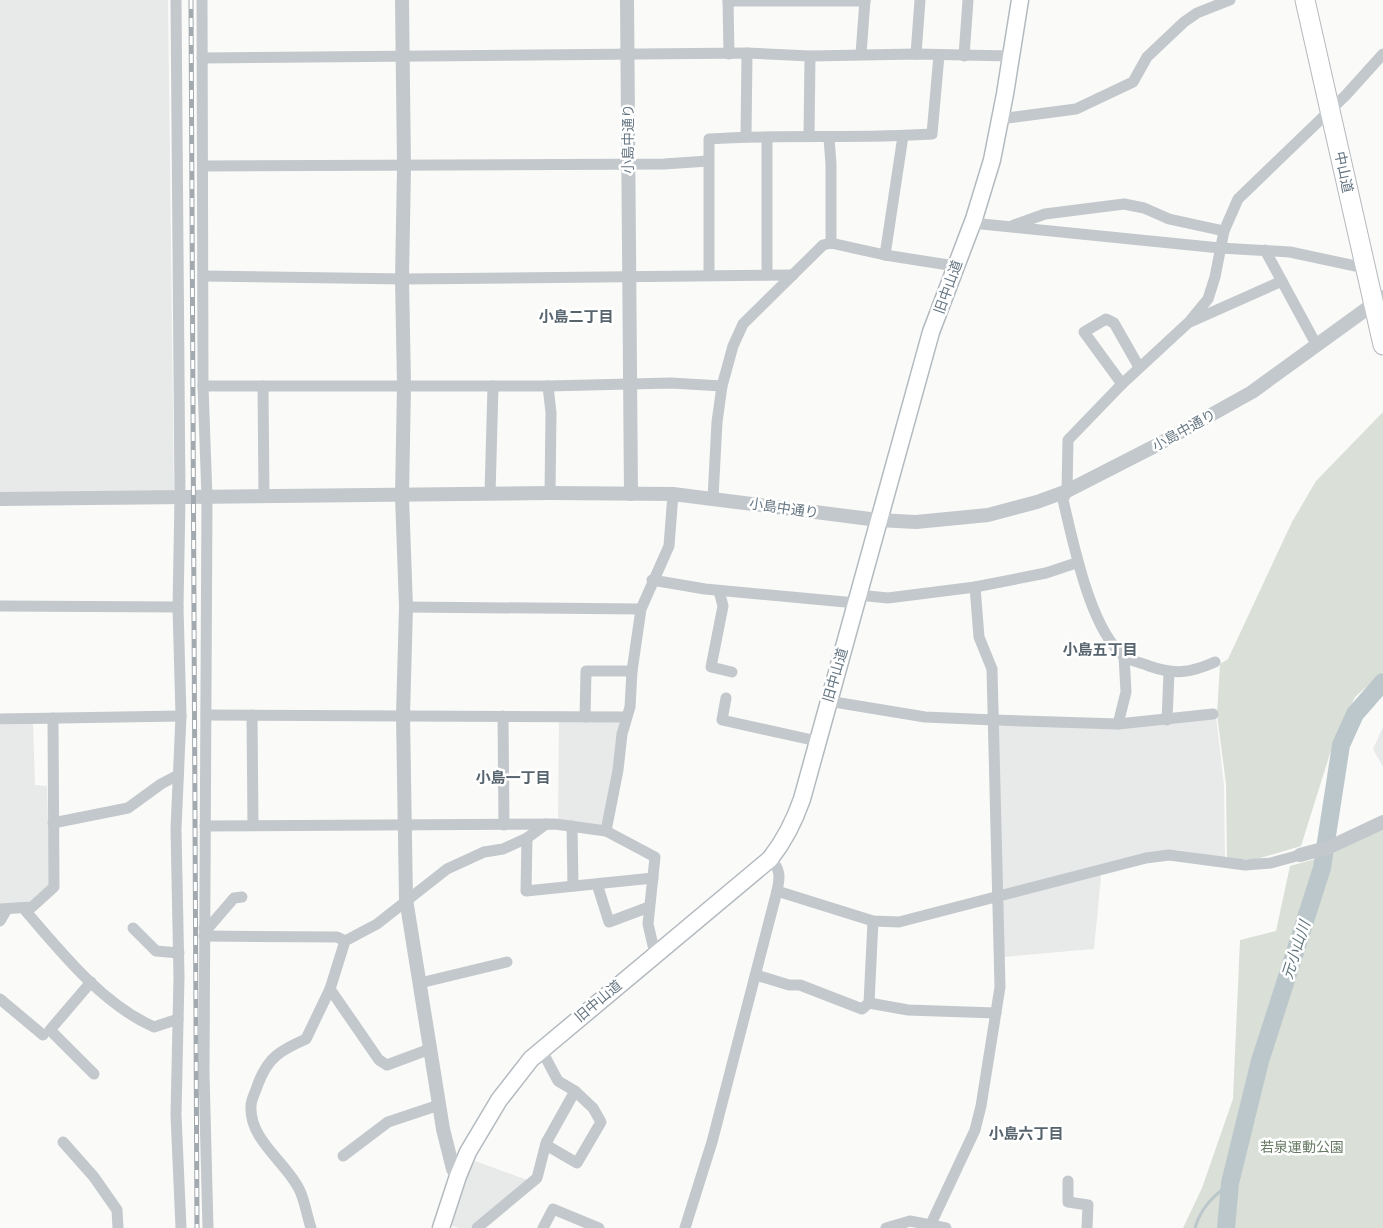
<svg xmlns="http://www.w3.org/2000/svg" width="1383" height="1228" font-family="Roboto,'Noto Sans JP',sans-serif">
  <rect width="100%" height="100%" fill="#fafaf8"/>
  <!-- built -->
  <g fill="#e8e9e9">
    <path d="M 0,0 L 168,0 L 174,493 L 0,493 Z"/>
    <path d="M 1216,716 L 1224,785 L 1225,858 L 1178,850 L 1167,850 L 1002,892 L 997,726 Z"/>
    <path d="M 559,720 L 620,720 L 605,828 L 558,820 Z"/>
    <path d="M 33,724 L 35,785 L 47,786 L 50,886 L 31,905 L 0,904 L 0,725 Z"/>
    <path d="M 1383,727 L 1383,767 L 1373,749 Z"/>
    <path d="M 1099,875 L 1101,877 L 1094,949 L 1003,957 L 1002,904 L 1005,899 Z"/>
    <path d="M 475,1161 L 530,1181 L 493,1215 L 470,1228 L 459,1228 L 450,1225 L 463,1184 Z"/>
  </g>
  <!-- green -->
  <g fill="#dadfd7">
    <path d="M 1383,412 L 1383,672 L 1355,697 L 1333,744 L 1301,846 L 1257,859 L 1227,859 L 1226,784 L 1217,714 L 1220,664 L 1228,659 L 1292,522 L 1316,481 Z"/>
    <path d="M 1383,829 L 1383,1228 L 1183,1228 L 1202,1188 L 1233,1099 L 1240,940 L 1276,931 L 1290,866 L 1330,855 Z"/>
  </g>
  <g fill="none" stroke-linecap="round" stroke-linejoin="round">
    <!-- stream -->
    <path stroke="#bbc7cb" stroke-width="3" d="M 1195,1228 C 1201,1207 1213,1197 1230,1183"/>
    <!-- river -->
    <path stroke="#bbc7cb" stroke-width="18" d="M 1226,1228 L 1230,1183 L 1260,1061 L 1322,868 L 1341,745 L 1355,714 L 1383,682"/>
    <defs>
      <path id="secondary" d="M 441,1228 L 458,1176 L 468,1152 L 499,1100 L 531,1059 L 770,859 C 785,840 794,822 802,799 L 931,332 L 974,219 L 992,160 L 1005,94 L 1020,0"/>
      <path id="trunk" d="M 1305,0 L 1383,345"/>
    </defs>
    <!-- secondary casing -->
    <use href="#secondary" stroke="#b3babf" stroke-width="19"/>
    <!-- trunk casing -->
    <use href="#trunk" stroke="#b4b9bd" stroke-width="21"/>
    <!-- minor -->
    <g stroke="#c3c8cc" stroke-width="11">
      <path d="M 176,0 L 180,498 L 178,607 L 181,716 L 176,829 L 179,977 L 176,1115 L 181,1228"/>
      <path d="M 202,0 L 203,386 L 207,498 L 204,1073 L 208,1228"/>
      <path d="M 728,0 L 729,54"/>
      <path d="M 728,1 L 865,1"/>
      <path d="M 861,54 L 865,0"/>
      <path d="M 916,54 L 920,0"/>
      <path d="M 964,56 L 968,0"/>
      <path d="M 202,58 L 747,53 L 810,56 L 916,54 L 1011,56"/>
      <path d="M 1000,119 L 1076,109 L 1133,82 L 1147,57 L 1184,22 L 1197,13 L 1230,0"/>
      <path d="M 746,136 L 747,53"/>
      <path d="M 809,136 L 810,56"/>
      <path d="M 767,138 L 767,275"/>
      <path d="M 829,138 L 831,164 L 831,243"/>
      <path d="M 203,166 L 664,164 L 708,161"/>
      <path d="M 972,223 L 1220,248 L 1290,252 L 1365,268"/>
      <path d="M 1014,225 L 1045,214 L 1124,204 L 1144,208 L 1169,219 L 1224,231"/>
      <path d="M 1265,250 L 1316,344"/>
      <path d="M 885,255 L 903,136"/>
      <path d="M 709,275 L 709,139 C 783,134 858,139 932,134 L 939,55"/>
      <path d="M 204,276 L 405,279 L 793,275"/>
      <path d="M 1190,322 L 1282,281"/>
      <path d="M 1122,384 L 1084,332 L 1106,319 L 1114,323 L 1139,367"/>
      <path d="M 203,386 L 548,386 L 671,383 L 722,386"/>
      <path d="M 263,386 L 264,496"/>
      <path d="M 548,386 L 551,413 L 550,493"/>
      <path d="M 490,494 L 493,386"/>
      <path d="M 713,498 L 717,422 L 722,386 L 733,346 L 743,324 L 823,245 L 831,243 L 885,255 L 955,266"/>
      <path d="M 652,580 L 705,589 L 856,603"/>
      <path d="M 719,591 L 723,606 L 711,667 L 732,672"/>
      <path d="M 858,595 L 888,598 L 975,587 L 1046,573 L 1076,563"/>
      <path d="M 0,606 L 178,607"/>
      <path d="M 406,607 L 641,609"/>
      <path d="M 1215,662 C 1190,673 1175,675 1149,666 C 1142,663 1130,661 1124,656 C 1090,630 1073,541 1063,500 L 1067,491 L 1068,440 L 1122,384 L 1189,322 L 1208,299 L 1215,277 L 1224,231 L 1238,199 L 1346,95 L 1383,54"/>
      <path d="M 726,698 L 722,720 L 817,741"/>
      <path d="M 828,701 L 925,717 L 994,720 L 1118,724 L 1213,714"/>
      <path d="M 206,715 L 626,717"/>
      <path d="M 252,715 L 253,825"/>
      <path d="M 503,716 L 504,825"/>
      <path d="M 585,717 L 586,671 L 632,671"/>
      <path d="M 0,719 L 181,716"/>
      <path d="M 1167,720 L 1169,673"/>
      <path d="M 1118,724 L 1126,692 L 1124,656"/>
      <path d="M 53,823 L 128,808 L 161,784 L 178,775"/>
      <path d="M 205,826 L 555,824 L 606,831 L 655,857 L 648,924 L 655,954"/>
      <path d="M 572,826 L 573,886"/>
      <path d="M 606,831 L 618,770 L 622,734 L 630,707 L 632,671 L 641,609 L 669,546 L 673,494"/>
      <path d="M 527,838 L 526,891 L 653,878"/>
      <path d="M 597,884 L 609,922 L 649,907"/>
      <path d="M 777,891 L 873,921 L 899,922 L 1146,858 L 1169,855 L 1245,865 L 1271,863 L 1300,855"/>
      <path d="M 0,909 L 32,907 L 54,887 L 53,718"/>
      <path d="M 24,909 C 61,952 102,1004 154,1027 L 178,1019"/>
      <path d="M 0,921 L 7,909"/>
      <path d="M 133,928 L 156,951 L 179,953"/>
      <path d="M 204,928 L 209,927 L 234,898 L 242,897"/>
      <path d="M 204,936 L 337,937 L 345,941"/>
      <path d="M 756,975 L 789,985 L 800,985 L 862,1009 L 869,1003 L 873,921"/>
      <path d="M 91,982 L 50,1030 L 94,1074"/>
      <path d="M 420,983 L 507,962"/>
      <path d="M 330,989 L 379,1060 L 387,1065 L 430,1049"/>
      <path d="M 0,999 L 43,1035"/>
      <path d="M 869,1003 L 908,1010 L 996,1013"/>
      <path d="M 63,1142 L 94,1177 L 117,1210 L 118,1228"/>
      <path d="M 546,1145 L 577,1163 L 601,1122 L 593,1108 L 575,1091"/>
      <path d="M 343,1156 L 388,1122 L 439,1105"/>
      <path d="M 1068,1181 L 1068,1202 L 1088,1205 L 1087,1228"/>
      <path d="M 311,1228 C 307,1216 305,1202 300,1191 C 288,1163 249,1141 251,1106 C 251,1099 256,1091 258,1084 C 268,1057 281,1050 306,1039 L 330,989 L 345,941 L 377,924 L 447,869 L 484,852 L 503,849 L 527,838 L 546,824"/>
      <path d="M 477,1228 L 537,1178 L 546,1143 L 575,1091 L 558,1081 L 541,1049"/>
      <path d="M 543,1228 L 553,1209 L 599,1228"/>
      <path d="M 685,1228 L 712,1142 L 777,891 C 780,877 781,869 770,859"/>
      <path d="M 886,1228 L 910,1221 L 946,1228"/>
      <path d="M 929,1228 L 975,1130 L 981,1106 L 1000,987 L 992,669 L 979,637 L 975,587"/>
    </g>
    <!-- tertiary -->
    <g stroke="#c3c8cc" stroke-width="14">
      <path d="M 402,0 L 404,167 L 402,279 L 404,385 L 402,496 L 406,607 L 403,715 L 406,899 L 443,1129 L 453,1169 L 458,1176"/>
      <path d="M 627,0 L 631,494"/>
      <path d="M 0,499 L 550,493 L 673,494 L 878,520 L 916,522 L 988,515 L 1037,502 L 1067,491 L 1157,445 L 1252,392 L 1383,297"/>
      <path d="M 1300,855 L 1330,847 L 1383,822"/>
    </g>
    <!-- secondary -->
    <use href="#secondary" stroke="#fff" stroke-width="16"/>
    <!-- trunk -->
    <use href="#trunk" stroke="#fff" stroke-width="19"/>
    <defs>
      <path id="rail" d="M 191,0 L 197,1228"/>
    </defs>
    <!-- rail casing -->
    <use href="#rail" stroke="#a2aab0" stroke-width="5"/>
    <!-- rail -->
    <use href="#rail" stroke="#fff" stroke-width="3" stroke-dasharray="9" stroke-linecap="butt"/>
  </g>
  <g text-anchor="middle" stroke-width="5" stroke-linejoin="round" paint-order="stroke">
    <!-- street labels -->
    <g font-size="14" fill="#657683" stroke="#fff">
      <text transform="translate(628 139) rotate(-90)" y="5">小島中通り</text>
      <text transform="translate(1344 172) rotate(78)" y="5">中山道</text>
      <text transform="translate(948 287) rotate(-70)" y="5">旧中山道</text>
      <text transform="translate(1184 430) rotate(-29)" y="5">小島中通り</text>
      <text transform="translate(784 508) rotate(8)" y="5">小島中通り</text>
      <text transform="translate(835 675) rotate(-74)" y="5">旧中山道</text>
      <text transform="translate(598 1001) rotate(-40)" y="5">旧中山道</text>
    </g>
    <!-- park labels -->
    <g font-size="14" fill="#687a64" stroke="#fff">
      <text x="1302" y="1152">若泉運動公園</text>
    </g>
    <!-- neighbourhood labels -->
    <g font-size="15" font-weight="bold" fill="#57646e" stroke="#fff">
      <text x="576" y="322">小島二丁目</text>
      <text x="1100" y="655">小島五丁目</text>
      <text x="513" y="783">小島一丁目</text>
      <text x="1026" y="1139">小島六丁目</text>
    </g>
    <!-- water labels -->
    <g font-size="15" font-style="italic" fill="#60757c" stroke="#fff">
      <text transform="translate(1296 950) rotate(-72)" y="5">元小山川</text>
    </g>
  </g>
</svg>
